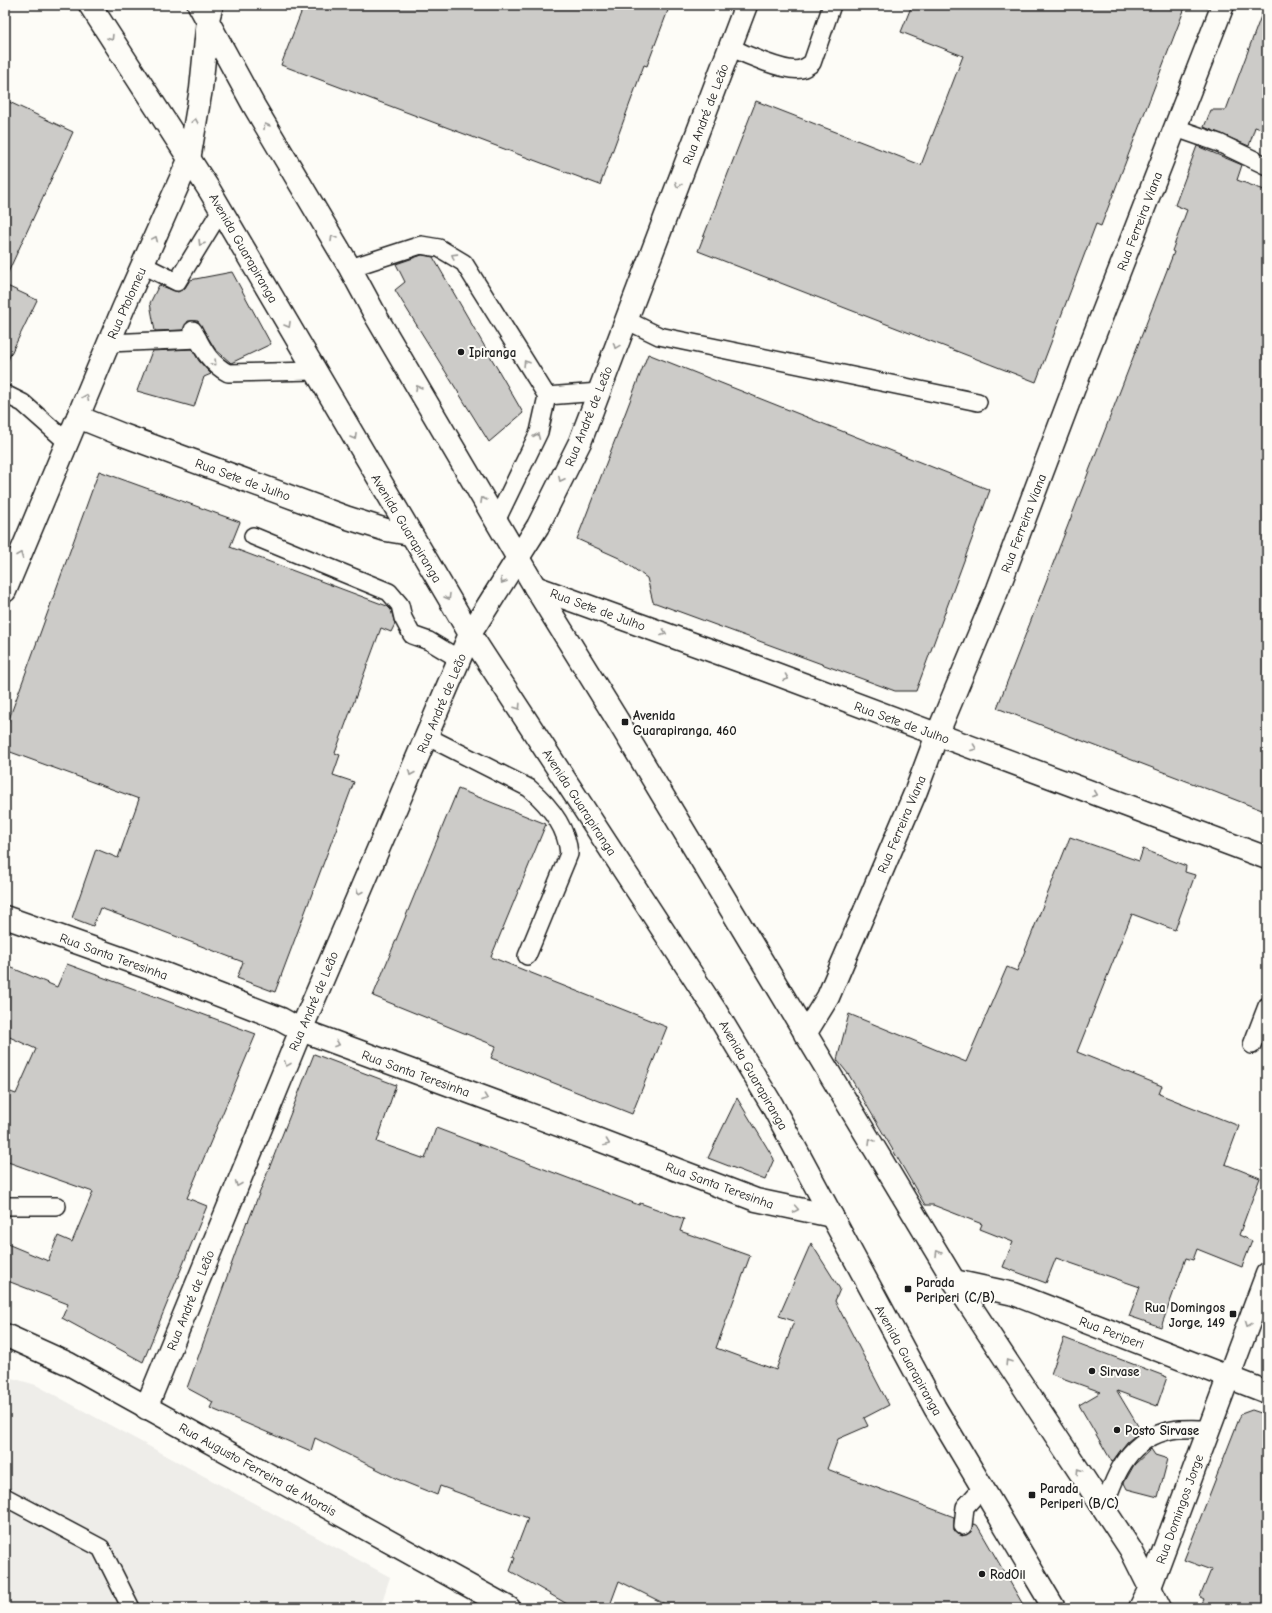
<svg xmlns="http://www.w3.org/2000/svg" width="1272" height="1613" font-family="'Comic Neue',sans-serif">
  <rect width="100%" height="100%" fill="#fdfcf7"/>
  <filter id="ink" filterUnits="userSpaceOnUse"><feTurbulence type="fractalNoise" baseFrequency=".025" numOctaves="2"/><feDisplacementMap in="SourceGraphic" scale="8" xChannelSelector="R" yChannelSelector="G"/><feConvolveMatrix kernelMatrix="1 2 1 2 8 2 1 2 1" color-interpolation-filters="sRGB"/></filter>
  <g filter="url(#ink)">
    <!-- built -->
    <path fill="#eeede9" d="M 5,1376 L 36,1385 L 390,1577 L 380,1608 L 5,1608 Z"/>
    <!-- building -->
    <g fill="#cccbc8" stroke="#1c1c1c">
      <path d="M 304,5 L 670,5 L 647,66 L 644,65 L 600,185 L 281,65 Z"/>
      <path d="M 912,5 L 1186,5 L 1101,226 L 1096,224 L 1036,382 L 698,251 L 756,101 L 921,165 L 963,56 L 901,32 Z"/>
      <path d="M 1264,8 L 1267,9 L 1267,131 L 1255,127 L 1249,146 L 1204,127 L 1211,110 L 1226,110 Z"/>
      <path d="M 5,100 L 73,132 L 5,279 Z"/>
      <path d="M 1197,146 L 1242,165 L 1237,180 L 1267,191 L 1267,812 L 997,708 L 1174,252 L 1172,251 L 1187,210 L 1175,205 Z"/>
      <path d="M 422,255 L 433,257 L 523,413 L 489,442 L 395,290 L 405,282 L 396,264 Z"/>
      <path d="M 232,272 L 271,344 L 231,363 L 215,349 L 198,321 L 188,321 L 183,330 L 155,331 L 150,303 L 159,285 L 178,292 L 185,288 L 190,280 Z"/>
      <path d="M 5,285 L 37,300 L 5,366 Z"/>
      <path d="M 192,349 L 199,361 L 211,374 L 204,377 L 194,407 L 137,391 L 152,351 Z"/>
      <path d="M 648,354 L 990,490 L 916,691 L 895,691 L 653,602 L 647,578 L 619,558 L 577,539 Z"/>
      <path d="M 99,471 L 240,522 L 230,547 L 387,606 L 391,610 L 395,624 L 391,632 L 381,628 L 335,753 L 340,755 L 333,775 L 354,782 L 275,992 L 237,978 L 243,962 L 133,920 L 100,908 L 93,926 L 72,918 L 96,849 L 118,858 L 139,799 L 5,750 L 5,730 Z"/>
      <path d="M 458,789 L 546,824 L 491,957 L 667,1027 L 632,1114 L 491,1058 L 496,1046 L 373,996 Z"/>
      <path d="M 1070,837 L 1139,861 L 1143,849 L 1186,866 L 1185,872 L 1195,875 L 1175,930 L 1132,914 L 1077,1052 L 1162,1086 L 1159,1094 L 1239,1126 L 1225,1164 L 1260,1178 L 1239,1235 L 1252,1241 L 1242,1267 L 1197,1249 L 1193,1260 L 1186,1258 L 1161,1327 L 1129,1316 L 1140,1287 L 1056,1258 L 1046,1283 L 1003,1267 L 1013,1242 L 980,1229 L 982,1224 L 933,1205 L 925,1205 L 849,1075 L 837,1060 L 849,1014 L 966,1062 L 1007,967 L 1017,971 Z"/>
      <path d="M 67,964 L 256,1034 L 187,1198 L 207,1206 L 143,1362 L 62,1318 L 68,1304 L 5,1280 L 5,1243 L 48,1261 L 58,1236 L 72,1242 L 93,1192 L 5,1161 L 5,1090 L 16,1094 L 36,1049 L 5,1035 L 5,965 L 57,987 Z"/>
      <path d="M 314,1054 L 396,1085 L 377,1142 L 425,1159 L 436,1128 L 639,1205 L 640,1203 L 684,1219 L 680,1231 L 750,1256 L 716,1348 L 776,1370 L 794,1321 L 779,1316 L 811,1243 L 840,1289 L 835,1301 L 889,1405 L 864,1418 L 868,1426 L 838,1439 L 827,1469 L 954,1517 L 954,1530 L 962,1536 L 971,1532 L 973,1524 L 977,1525 L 1025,1608 L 673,1608 L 619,1581 L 609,1608 L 574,1608 L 510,1571 L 515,1558 L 513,1557 L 528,1518 L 440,1486 L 437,1495 L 397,1479 L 315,1438 L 311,1451 L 210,1408 L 213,1402 L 187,1388 L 247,1221 L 248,1222 Z"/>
      <path d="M 737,1098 L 774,1159 L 765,1180 L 708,1158 Z"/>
      <path d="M 1064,1338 L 1167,1377 L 1157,1406 L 1117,1391 L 1141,1431 L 1127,1442 L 1112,1462 L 1079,1405 L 1101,1392 L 1051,1374 Z"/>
      <path d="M 1252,1410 L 1267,1415 L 1267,1608 L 1200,1608 L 1204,1599 L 1200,1597 L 1211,1570 L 1184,1560 L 1241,1414 Z"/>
      <path d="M 1151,1449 L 1155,1455 L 1168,1459 L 1158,1497 L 1127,1489 L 1124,1483 L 1134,1465 Z"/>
    </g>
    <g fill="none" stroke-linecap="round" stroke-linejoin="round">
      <defs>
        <g id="lane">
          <path d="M 730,47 C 744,54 786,73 801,69 C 805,68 809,65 812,63 L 832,5"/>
          <path d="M 1176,128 L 1219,143 L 1267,166"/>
          <path d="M 143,265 L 177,282 L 221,210"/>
          <path d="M 350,268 L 421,245 L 439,248 L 464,263 L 547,396 L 539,432 L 496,521"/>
          <path d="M 626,320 L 659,336 L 978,402"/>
          <path d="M 193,330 C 203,349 209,363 228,373 L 315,371"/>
          <path d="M 109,343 L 198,339"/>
          <path d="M 5,394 L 23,403 L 67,442"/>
          <path d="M 547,396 L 599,392"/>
          <path d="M 253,536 L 389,592 L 400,605 L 403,618 L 412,635 L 429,641 L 459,659"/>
          <path d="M 426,736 L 529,788 C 549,805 567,827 569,854 L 527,956"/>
          <path d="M 1252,1045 L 1267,1006"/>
          <path d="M 5,1206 L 57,1206"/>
          <path d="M 5,1497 L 101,1548 L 131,1608"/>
          <path d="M 1104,1509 C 1115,1472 1130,1438 1172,1430 C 1183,1428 1197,1429 1209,1429"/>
          <path d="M 963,1526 L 965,1507 L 982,1488"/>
        </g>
        <g id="street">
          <path d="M 78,417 L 123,435 L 348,518 L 386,530 L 410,534"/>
          <path d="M 535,587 L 768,671 L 1267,858"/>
          <path d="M 5,591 L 123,309 L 189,160 L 201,89 L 208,19 L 212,5"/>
          <path d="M 5,917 L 157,971 L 281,1019 L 301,1030 L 594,1138 L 756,1200 L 832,1216"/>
          <path d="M 805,1034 L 828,997 L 916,791 L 937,735 L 998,589 L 1083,364 L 1223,5"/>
          <path d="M 954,1281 L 1014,1294 L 1267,1392"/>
          <path d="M 5,1335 L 69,1364 L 509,1608"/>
          <path d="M 146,1408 L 301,1030 L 470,634 L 538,526 L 580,442 L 746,5"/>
          <path d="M 1140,1608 L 1149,1590 L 1267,1274"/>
        </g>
        <g id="primary">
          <path d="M 90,5 L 210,191 L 470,634 L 715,1010 L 772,1105 L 935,1408 L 1054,1608"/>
          <path d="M 199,5 L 254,106 L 350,268 L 377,318 L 535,587 L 621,726 L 954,1281 L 1131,1550 L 1160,1608"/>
        </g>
      </defs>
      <!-- lane casing -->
      <use href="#lane" stroke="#1c1c1c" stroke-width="20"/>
      <!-- street casing -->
      <use href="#street" stroke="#1c1c1c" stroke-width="25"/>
      <!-- primary casing -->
      <use href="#primary" stroke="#1c1c1c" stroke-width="25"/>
      <!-- lane -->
      <use href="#lane" stroke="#fdfcf7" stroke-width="17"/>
      <!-- street -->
      <use href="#street" stroke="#fdfcf7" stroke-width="22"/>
      <!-- primary -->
      <use href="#primary" stroke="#fdfcf7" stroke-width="22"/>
    </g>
    <!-- one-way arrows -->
    <defs><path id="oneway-chevron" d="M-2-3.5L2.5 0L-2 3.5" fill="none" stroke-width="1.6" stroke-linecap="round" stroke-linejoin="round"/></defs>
    <g stroke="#989794">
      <use href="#oneway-chevron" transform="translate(111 38) rotate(58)"/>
      <use href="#oneway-chevron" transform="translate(195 121) rotate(-80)"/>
      <use href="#oneway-chevron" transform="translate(266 126) rotate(-121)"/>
      <use href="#oneway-chevron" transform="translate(678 185) rotate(111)"/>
      <use href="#oneway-chevron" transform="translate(333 238) rotate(-121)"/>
      <use href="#oneway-chevron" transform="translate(155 239) rotate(-66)"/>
      <use href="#oneway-chevron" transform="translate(201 243) rotate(122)"/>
      <use href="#oneway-chevron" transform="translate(454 256) rotate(-148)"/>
      <use href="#oneway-chevron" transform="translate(288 325) rotate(60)"/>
      <use href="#oneway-chevron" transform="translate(616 346) rotate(111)"/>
      <use href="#oneway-chevron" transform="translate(214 363) rotate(46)"/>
      <use href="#oneway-chevron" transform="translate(526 363) rotate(-122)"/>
      <use href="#oneway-chevron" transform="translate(418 388) rotate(-120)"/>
      <use href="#oneway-chevron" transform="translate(86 397) rotate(-67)"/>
      <use href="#oneway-chevron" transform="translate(537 436) rotate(-67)"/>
      <use href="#oneway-chevron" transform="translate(354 437) rotate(60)"/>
      <use href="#oneway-chevron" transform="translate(561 479) rotate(117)"/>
      <use href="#oneway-chevron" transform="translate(483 500) rotate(-120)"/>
      <use href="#oneway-chevron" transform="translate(20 555) rotate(-68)"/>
      <use href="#oneway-chevron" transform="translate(503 581) rotate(122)"/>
      <use href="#oneway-chevron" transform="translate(448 597) rotate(59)"/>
      <use href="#oneway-chevron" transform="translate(664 633) rotate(20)"/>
      <use href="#oneway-chevron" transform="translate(786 678) rotate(21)"/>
      <use href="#oneway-chevron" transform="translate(518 707) rotate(57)"/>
      <use href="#oneway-chevron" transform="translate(974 748) rotate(21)"/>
      <use href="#oneway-chevron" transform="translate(411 773) rotate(113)"/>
      <use href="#oneway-chevron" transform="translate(1095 794) rotate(21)"/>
      <use href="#oneway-chevron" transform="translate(359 892) rotate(113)"/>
      <use href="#oneway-chevron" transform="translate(337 1044) rotate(20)"/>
      <use href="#oneway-chevron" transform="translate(287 1064) rotate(112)"/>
      <use href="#oneway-chevron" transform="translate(485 1098) rotate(20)"/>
      <use href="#oneway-chevron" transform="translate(871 1141) rotate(-121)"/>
      <use href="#oneway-chevron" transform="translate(607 1143) rotate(21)"/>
      <use href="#oneway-chevron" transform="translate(238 1184) rotate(112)"/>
      <use href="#oneway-chevron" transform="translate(796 1209) rotate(10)"/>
      <use href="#oneway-chevron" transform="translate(938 1253) rotate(-121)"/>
      <use href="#oneway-chevron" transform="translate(1248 1324) rotate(111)"/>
      <use href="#oneway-chevron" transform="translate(1008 1362) rotate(-123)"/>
      <use href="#oneway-chevron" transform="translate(1079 1471) rotate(-123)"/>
    </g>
  </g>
  <!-- markers -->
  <g fill="#1c1c1c" stroke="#fdfcf7" stroke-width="1.5">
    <circle cx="461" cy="352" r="4"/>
    <rect x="621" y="718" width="8" height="8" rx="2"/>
    <rect x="904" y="1285" width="8" height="8" rx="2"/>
    <rect x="1229" y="1310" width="8" height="8" rx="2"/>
    <circle cx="1092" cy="1371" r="4"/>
    <circle cx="1117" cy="1430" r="4"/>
    <rect x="1028" y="1491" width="8" height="8" rx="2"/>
    <circle cx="982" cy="1574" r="4"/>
  </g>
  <g text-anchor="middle" stroke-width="4" stroke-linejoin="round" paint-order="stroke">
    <!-- street labels -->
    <g font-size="13" fill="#1c1c1c" stroke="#fdfcf7">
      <text transform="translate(705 114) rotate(-69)" y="5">Rua André de Leão</text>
      <text transform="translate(1139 221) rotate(-69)" y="5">Rua Ferreira Viana</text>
      <text transform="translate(244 248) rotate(60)" y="5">Avenida Guarapiranga</text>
      <text transform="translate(126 303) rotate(-66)" y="5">Rua Ptolomeu</text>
      <text transform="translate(588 416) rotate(-68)" y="5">Rua André de Leão</text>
      <text transform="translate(243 479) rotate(20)" y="5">Rua Sete de Julho</text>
      <text transform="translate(1023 523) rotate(-69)" y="5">Rua Ferreira Viana</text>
      <text transform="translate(407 528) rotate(59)" y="5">Avenida Guarapiranga</text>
      <text transform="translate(598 609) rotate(20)" y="5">Rua Sete de Julho</text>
      <text transform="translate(441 703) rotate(-67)" y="5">Rua André de Leão</text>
      <text transform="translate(902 722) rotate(20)" y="5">Rua Sete de Julho</text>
      <text transform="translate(580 802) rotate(57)" y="5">Avenida Guarapiranga</text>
      <text transform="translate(901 824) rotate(-67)" y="5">Rua Ferreira Viana</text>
      <text transform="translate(114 956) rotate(20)" y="5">Rua Santa Teresinha</text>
      <text transform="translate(313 1001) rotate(-67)" y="5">Rua André de Leão</text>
      <text transform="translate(416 1073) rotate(20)" y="5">Rua Santa Teresinha</text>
      <text transform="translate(754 1075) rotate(60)" y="5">Avenida Guarapiranga</text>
      <text transform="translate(720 1185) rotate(20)" y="5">Rua Santa Teresinha</text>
      <text transform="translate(190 1300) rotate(-68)" y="5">Rua André de Leão</text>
      <text transform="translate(1112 1332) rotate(21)" y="5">Rua Periperi</text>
      <text transform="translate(909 1360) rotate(61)" y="5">Avenida Guarapiranga</text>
      <text transform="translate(258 1469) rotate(29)" y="5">Rua Augusto Ferreira de Morais</text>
      <text transform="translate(1179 1509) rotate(-70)" y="5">Rua Domingos Jorge</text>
    </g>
    <!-- poi labels -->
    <g font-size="13" font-weight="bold" fill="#1c1c1c" stroke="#fdfcf7" text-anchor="start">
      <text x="469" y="357">Ipiranga</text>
      <text x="633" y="720">Avenida<tspan x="633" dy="15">Guarapiranga, 460</tspan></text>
      <text x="916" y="1287">Parada<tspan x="916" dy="15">Periperi (C/B)</tspan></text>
      <text x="1225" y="1312" text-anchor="end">Rua Domingos<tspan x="1225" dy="15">Jorge, 149</tspan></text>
      <text x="1100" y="1376">Sirvase</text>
      <text x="1125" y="1435">Posto Sirvase</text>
      <text x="1040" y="1493">Parada<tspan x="1040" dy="15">Periperi (B/C)</tspan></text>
      <text x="990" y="1579">RodOil</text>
    </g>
  </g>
  <!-- margin -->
  <rect width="1272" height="1613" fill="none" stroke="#fdfcf7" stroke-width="20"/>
  <rect x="10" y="10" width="1252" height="1593" fill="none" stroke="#1c1c1c" stroke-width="1.5" filter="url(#ink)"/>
</svg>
